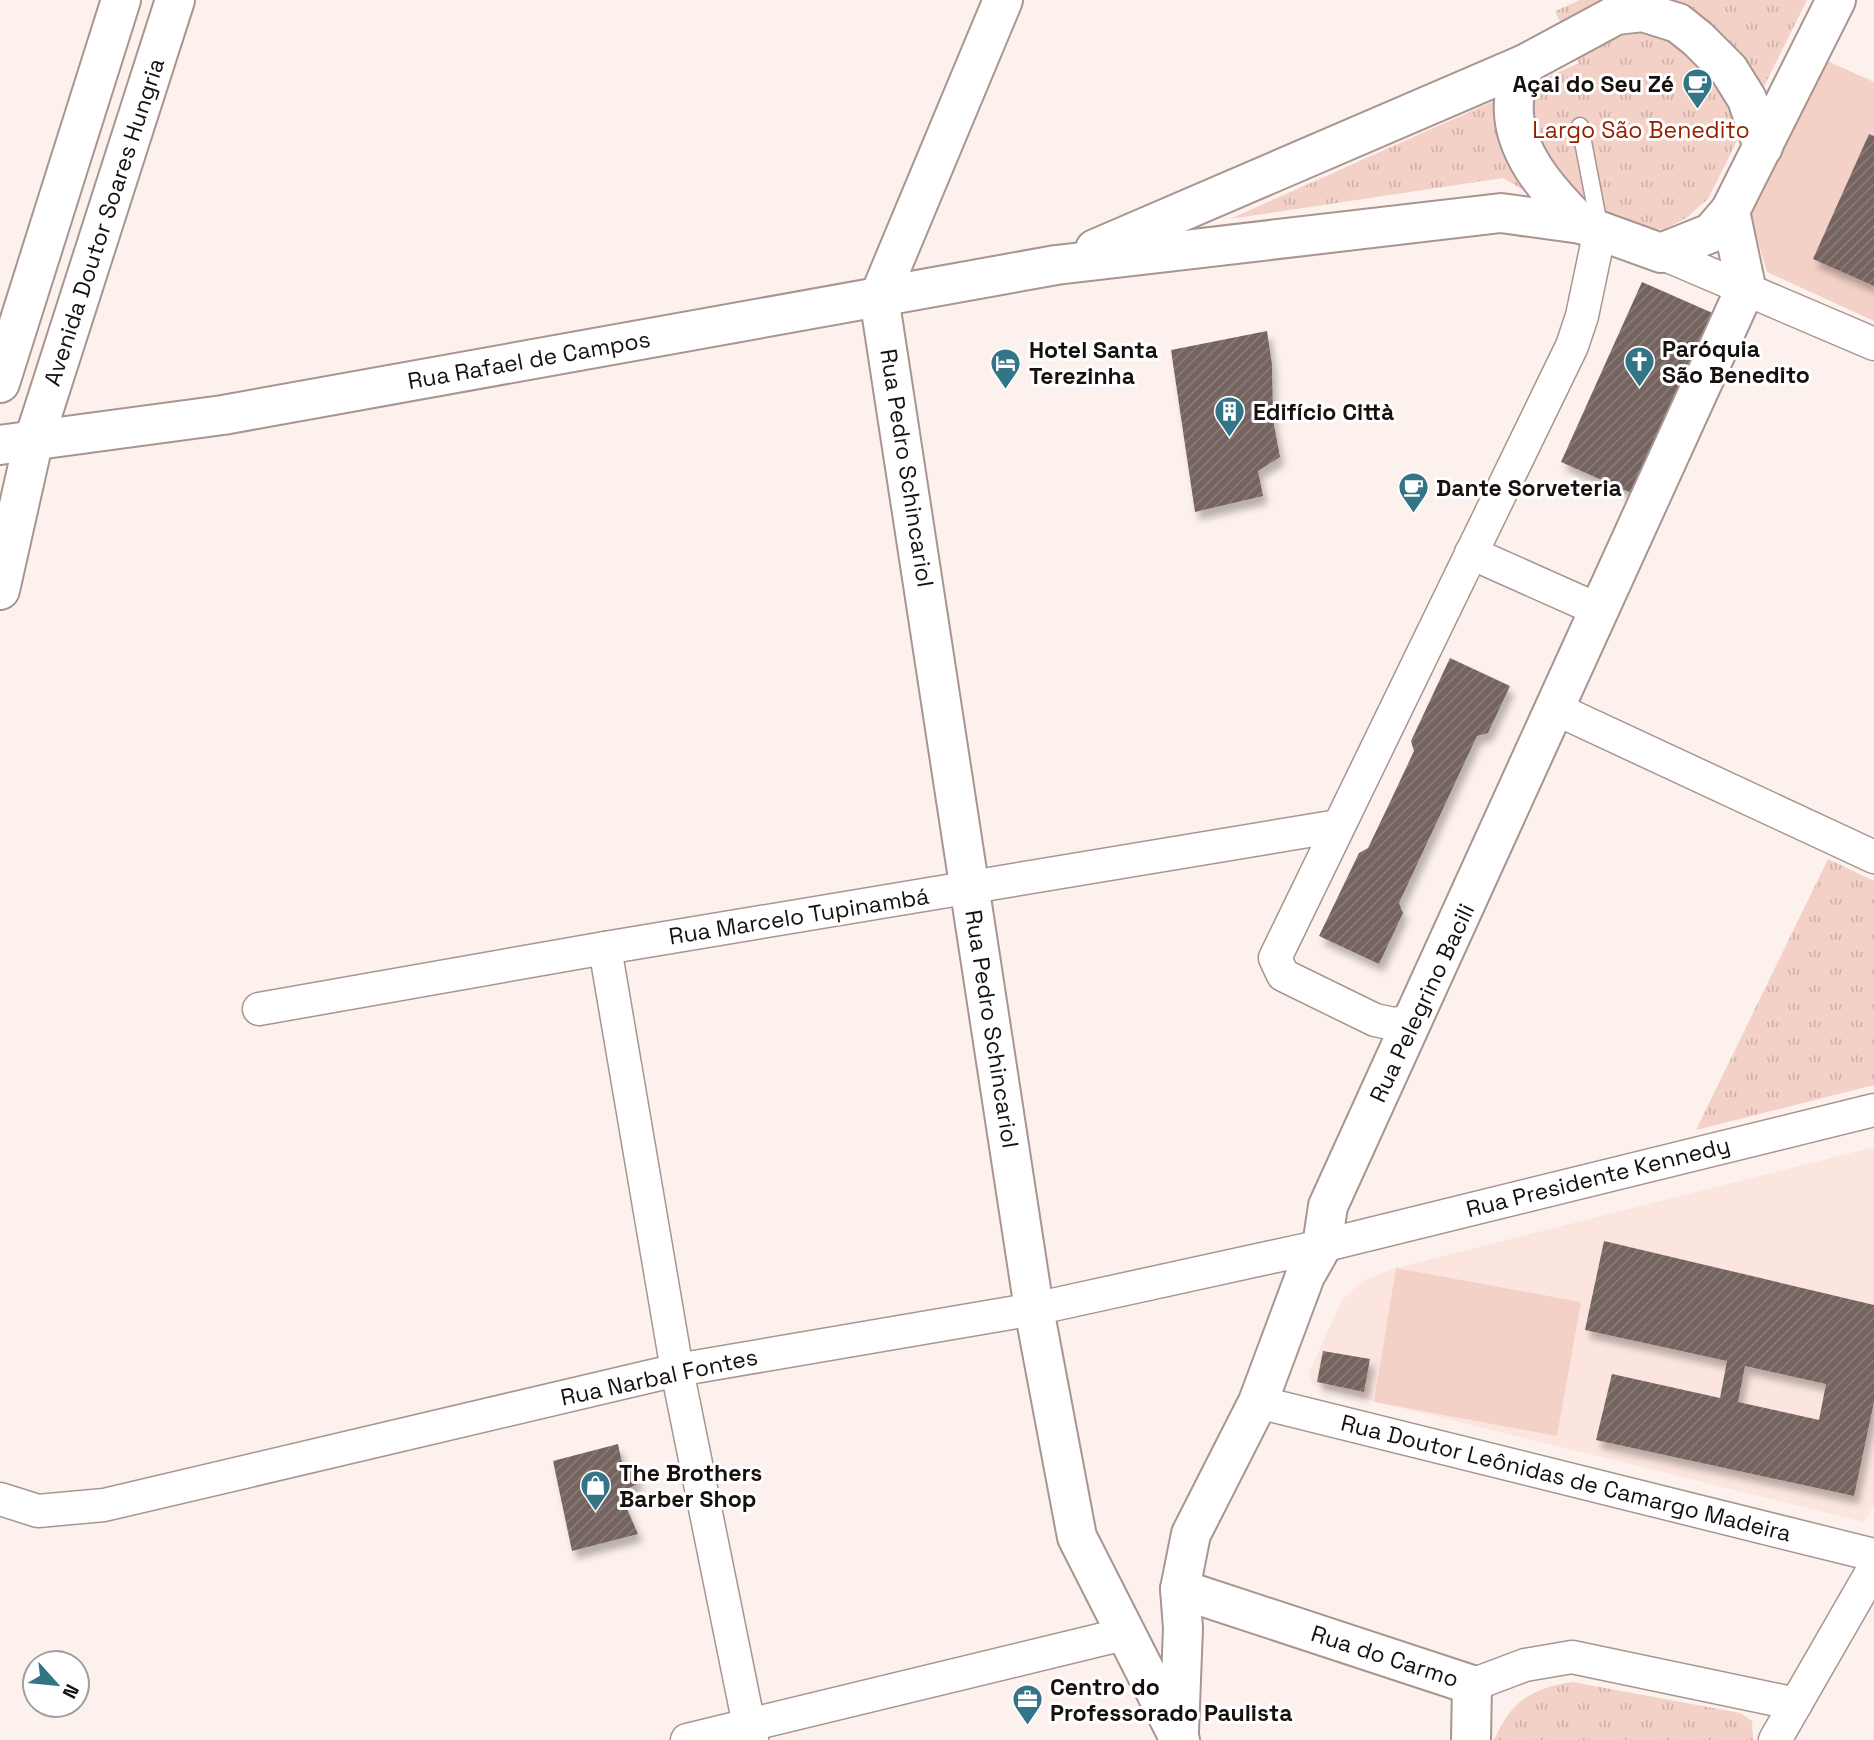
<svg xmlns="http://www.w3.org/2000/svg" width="1874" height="1740" font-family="'Space Grotesk',sans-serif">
  <defs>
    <pattern id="park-tufts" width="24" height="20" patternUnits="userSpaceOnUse" patternTransform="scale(1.75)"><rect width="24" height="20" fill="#f3d1c7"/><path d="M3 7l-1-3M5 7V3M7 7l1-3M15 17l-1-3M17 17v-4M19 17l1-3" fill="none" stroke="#d0b2aa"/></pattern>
    <pattern id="building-hatch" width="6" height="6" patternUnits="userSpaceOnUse" patternTransform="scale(1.75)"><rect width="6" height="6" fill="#75635e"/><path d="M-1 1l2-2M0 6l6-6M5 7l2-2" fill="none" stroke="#897c79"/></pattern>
    <filter id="shadow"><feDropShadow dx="4.5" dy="8" stdDeviation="3.5" flood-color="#0004"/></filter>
  </defs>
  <rect width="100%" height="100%" fill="#fdf1ed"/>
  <!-- built -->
  <path fill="#fce5de" d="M 1874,1147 L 1874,1505 L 1864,1522 L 1313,1386 L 1309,1373 L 1342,1300 L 1362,1281 L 1396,1268 Z"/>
  <!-- grass -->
  <g fill="#f3d1c7">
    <path d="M 1821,58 L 1874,82 L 1874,321 L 1767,272 L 1750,214 Z"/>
    <path d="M 1396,1268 L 1581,1302 L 1557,1436 L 1374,1402 Z"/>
  </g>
  <!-- park -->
  <g fill="url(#park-tufts)">
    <path d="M 1580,0 L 1807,0 L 1708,199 L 1686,218 L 1663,230 L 1631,223 L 1577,201 L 1537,198 L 1503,178 L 1230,219 L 1579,63 L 1555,11 Z"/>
    <path d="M 1828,859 L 1874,881 L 1874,1085 L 1696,1130 Z"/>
    <path d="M 1573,1682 L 1740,1713 L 1752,1721 L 1753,1740 L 1494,1740 C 1511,1701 1532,1688 1573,1682 Z"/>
  </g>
  <!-- building -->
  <g fill="url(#building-hatch)" fill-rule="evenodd" filter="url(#shadow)">
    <path d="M 1869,134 L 1874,136 L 1874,286 L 1813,259 Z"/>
    <path d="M 1642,282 L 1717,315 L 1636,495 L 1561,462 Z"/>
    <path d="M 1267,331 L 1272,365 L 1273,420 L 1280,457 L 1258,471 L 1263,496 L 1195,512 L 1171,350 Z"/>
    <path d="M 1450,658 L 1510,686 L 1488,733 L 1477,736 L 1399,903 L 1403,913 L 1379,964 L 1319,936 L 1359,853 L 1368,848 L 1391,800 L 1414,751 L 1411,741 Z"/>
    <path d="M 1604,1241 L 1874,1305 L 1874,1402 L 1854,1496 L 1596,1440 L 1612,1374 L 1720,1398 L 1727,1361 L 1585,1330 ZM 1745,1366 L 1826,1384 L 1819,1420 L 1738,1402 Z"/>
    <path d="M 1323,1351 L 1370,1359 L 1364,1392 L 1317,1382 Z"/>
    <path d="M 618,1444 L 623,1468 L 630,1469 L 638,1477 L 637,1484 L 620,1493 L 638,1534 L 572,1551 L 553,1461 Z"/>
  </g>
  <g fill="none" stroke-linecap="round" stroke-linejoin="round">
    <defs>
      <path id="lane" d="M 1580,126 L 1600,230"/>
      <g id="street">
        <path d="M 1661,253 L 1874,344"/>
        <path d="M 1471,553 L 1601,611"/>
        <path d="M 1556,709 L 1874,857"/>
        <path d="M 605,948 L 677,1370 L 752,1740"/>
        <path d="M 259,1009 L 605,948 L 1338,826"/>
        <path d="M 1415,1020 L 1394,1024 L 1375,1020 L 1283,975 L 1275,958 L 1572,346 L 1582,316 L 1600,230"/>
        <path d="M 1258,1402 L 1874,1555"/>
        <path d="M 0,1499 L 38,1511 L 104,1505 L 677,1370 L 1034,1309 L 1322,1246 L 1874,1110"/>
        <path d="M 1472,1685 L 1525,1665 L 1572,1657 L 1796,1704"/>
        <path d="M 687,1740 L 1124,1634"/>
        <path d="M 1775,1740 L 1874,1568"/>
      </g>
      <g id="secondary">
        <path d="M 1003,0 L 879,297 L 1034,1309 L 1077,1537 L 1180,1740"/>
        <path d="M 1525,64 C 1522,75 1515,89 1514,101 C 1510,150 1549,192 1581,224"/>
        <path d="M 1095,249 L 1525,64 L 1616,15 L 1643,12 L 1678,23 L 1698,39 L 1729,70 L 1747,99 L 1763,147"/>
        <path d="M 0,383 L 121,0"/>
        <path d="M 0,445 L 223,415 L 1056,265 L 1501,213 L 1581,224 L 1661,253 L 1711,233 L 1730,211 L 1836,0"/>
        <path d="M 0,590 L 33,443 L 175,0"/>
        <path d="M 1180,1589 L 1472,1685 L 1471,1740"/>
        <path d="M 1179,1731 L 1183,1628 L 1180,1589 L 1191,1534 L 1258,1402 L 1305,1276 L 1322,1246 L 1328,1206 L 1746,287 L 1730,211"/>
      </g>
    </defs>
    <!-- lane casing -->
    <use href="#lane" stroke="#a89590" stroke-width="19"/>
    <!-- street casing -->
    <use href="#street" stroke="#a89590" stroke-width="35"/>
    <!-- secondary casing -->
    <use href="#secondary" stroke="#a89590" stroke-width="42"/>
    <!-- lane -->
    <use href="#lane" stroke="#fff" stroke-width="16"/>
    <!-- street -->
    <use href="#street" stroke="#fff" stroke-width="32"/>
    <!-- secondary -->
    <use href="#secondary" stroke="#fff" stroke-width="38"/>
  </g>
  <!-- icons -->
  <defs>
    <symbol id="cafe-pin" viewBox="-11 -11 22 30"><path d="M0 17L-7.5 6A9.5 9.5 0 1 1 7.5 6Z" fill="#337587" stroke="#fff"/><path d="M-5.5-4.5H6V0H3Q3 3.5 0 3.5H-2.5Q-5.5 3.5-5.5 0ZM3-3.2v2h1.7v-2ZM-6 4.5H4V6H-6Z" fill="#fff"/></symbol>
    <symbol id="church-pin" viewBox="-11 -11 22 30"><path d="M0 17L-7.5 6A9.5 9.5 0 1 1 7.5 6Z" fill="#337587" stroke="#fff"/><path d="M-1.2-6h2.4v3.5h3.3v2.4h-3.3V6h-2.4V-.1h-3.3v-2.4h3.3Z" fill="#fff"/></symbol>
    <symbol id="hotel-pin" viewBox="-11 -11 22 30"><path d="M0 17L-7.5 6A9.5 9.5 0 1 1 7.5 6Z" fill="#337587" stroke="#fff"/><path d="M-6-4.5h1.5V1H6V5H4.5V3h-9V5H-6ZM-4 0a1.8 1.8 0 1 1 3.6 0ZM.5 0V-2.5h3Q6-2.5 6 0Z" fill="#fff"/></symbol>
    <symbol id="building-pin" viewBox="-11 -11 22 30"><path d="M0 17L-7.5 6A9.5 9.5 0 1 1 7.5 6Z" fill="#337587" stroke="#fff"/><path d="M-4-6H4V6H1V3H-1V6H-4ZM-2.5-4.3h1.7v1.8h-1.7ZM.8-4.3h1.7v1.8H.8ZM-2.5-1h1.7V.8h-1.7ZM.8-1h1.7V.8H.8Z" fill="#fff"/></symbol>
    <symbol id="shop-pin" viewBox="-11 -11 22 30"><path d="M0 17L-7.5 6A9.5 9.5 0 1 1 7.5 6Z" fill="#337587" stroke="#fff"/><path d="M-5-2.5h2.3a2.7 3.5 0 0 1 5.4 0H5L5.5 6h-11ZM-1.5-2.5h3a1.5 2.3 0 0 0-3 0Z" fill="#fff"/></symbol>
    <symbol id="office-pin" viewBox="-11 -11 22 30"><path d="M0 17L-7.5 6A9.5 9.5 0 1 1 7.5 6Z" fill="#337587" stroke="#fff"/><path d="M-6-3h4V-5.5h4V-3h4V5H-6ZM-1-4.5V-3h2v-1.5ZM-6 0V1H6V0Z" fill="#fff"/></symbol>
  </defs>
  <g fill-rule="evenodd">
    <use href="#cafe-pin" x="1680" y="66" width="35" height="47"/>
    <use href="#church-pin" x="1622" y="344" width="35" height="47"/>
    <use href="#hotel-pin" x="988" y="346" width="35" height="47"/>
    <use href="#building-pin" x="1212" y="394" width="35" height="47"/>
    <use href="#cafe-pin" x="1396" y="470" width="35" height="47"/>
    <use href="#shop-pin" x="578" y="1468" width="35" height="47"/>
    <use href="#office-pin" x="1010" y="1682" width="35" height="47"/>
  </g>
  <g text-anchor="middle" stroke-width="6" stroke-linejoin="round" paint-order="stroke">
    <!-- poi labels -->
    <g font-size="23" font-weight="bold" fill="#16100e" stroke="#fff" text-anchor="start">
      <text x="1674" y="92" text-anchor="end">Açai do Seu Zé</text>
      <text x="1662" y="357">Paróquia<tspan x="1662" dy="26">São Benedito</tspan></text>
      <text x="1029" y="358">Hotel Santa<tspan x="1029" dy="26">Terezinha</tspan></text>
      <text x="1253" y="420">Edifício Città</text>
      <text x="1436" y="496">Dante Sorveteria</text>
      <text x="619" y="1481">The Brothers<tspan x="619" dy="26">Barber Shop</tspan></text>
      <text x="1050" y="1695">Centro do<tspan x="1050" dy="26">Professorado Paulista</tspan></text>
    </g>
    <!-- park labels -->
    <g font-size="23" fill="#912200" stroke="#fff">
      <text x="1641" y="138">Largo São Benedito</text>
    </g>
    <!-- street labels -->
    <g font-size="23" fill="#16100e" stroke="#fff">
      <text transform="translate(104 222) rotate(-72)" y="8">Avenida Doutor Soares Hungria</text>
      <text transform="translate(529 360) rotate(-10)" y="8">Rua Rafael de Campos</text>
      <text transform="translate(907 468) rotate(81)" y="8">Rua Pedro Schincariol</text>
      <text transform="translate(799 916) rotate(-9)" y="8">Rua Marcelo Tupinambá</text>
      <text transform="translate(1422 1003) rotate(-65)" y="8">Rua Pelegrino Bacili</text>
      <text transform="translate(992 1029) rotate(81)" y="8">Rua Pedro Schincariol</text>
      <text transform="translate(1598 1177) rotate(-14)" y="8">Rua Presidente Kennedy</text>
      <text transform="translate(659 1377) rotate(-12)" y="8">Rua Narbal Fontes</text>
      <text transform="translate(1566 1478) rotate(14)" y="8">Rua Doutor Leônidas de Camargo Madeira</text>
      <text transform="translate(1385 1656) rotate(18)" y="8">Rua do Carmo</text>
    </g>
  </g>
  <!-- north arrow -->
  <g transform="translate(56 1684) rotate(117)"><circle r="33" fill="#ffffff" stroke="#a29f9f" stroke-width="2"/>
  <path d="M0-5L12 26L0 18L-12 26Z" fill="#337587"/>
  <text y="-10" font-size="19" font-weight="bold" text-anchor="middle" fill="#16100e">N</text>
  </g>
</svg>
